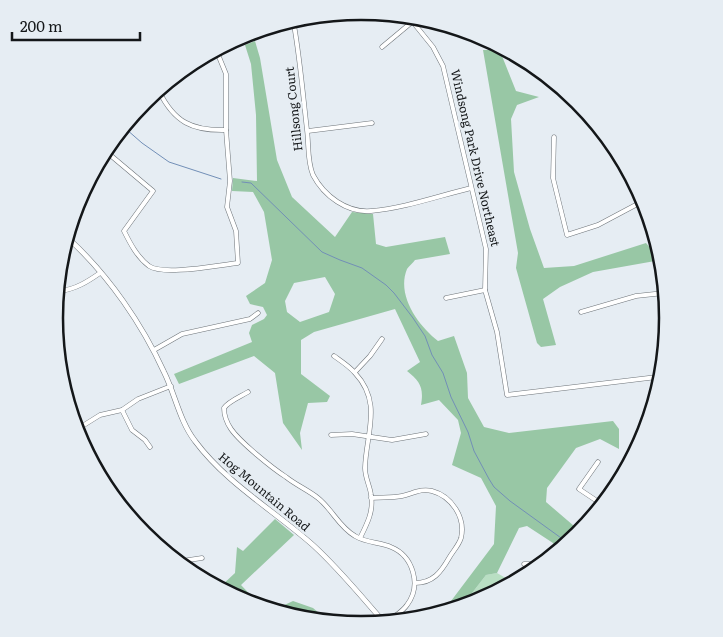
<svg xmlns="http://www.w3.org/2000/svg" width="723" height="637" font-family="Literata,serif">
  <rect width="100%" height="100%" fill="#e6edf3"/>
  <!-- green -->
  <path fill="#b9dfc3" d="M 497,573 L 511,581 L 499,589 L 495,587 C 483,601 479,602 462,606 L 486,575 Z"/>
  <!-- forest -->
  <g fill="#98c7a5" fill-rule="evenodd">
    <path d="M 255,41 L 260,58 L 277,160 L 292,197 L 335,237 L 352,212 L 373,214 L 376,244 L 386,247 L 445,237 L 450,254 L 415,260 C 413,263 409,266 407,269 C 396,296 419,326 438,341 L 454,336 L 467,373 L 468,398 L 484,427 L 509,433 L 613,421 L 619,429 L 619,449 L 600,439 L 576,448 L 547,488 L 546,502 L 581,532 L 579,536 L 558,550 L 553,543 L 527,526 L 519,528 L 497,573 L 486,575 L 462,606 L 445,609 L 494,544 L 496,506 L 481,478 L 452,465 L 461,433 L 458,420 L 439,400 L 421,405 C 424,388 420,381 407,371 L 420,362 L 395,309 L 314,332 L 301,340 L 301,374 L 330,396 L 327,402 L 308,403 L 300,433 L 302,450 L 283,423 L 275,373 L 254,356 L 179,384 L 174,374 L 252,342 L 249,333 L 252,325 L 264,319 L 267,315 L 263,307 L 250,304 L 246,296 L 265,283 L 272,260 L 264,212 L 253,192 L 232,191 L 233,178 L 257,181 L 256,115 L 251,64 L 245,45 ZM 325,277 L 335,294 L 329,312 L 300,322 L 287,312 L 285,301 L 294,283 Z"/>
    <path d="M 483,50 L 502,50 L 505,52 L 502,56 L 516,91 L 539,97 L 517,105 L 511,119 L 514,172 L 530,229 L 544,268 L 574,266 L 646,243 L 652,250 L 655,261 L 593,272 L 560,287 L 543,299 L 556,345 L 541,347 L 537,343 L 516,268 L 518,253 Z"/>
    <path d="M 275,519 L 294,535 L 241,585 L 260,605 L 244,602 L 220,587 L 235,573 L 237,547 L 243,551 Z"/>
    <path d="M 293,601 L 313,608 L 325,618 L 276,609 Z"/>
  </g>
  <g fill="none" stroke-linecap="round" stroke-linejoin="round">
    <!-- stream -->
    <g stroke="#728fb7" stroke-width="1">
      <path d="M 126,129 L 142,143 L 169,162 L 221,179"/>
      <path d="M 242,182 L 251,183 L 322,252 L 340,260 L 362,268 L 386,285 L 394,293 L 413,318 L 425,336 L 432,355 L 443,373 L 451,397 L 468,432 L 474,451 L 489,479 L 494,487 L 510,501 L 568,543"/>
    </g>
    <defs>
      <g id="minor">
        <path d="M 412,21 L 433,47 L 443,66 L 486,249 L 485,290 L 497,332 L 507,395 L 657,377"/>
        <path d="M 294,25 C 300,59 303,95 307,130 C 309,145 307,161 313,175 C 324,196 347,213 371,211 C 405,208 438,196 471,188"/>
        <path d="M 382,47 L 412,22"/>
        <path d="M 159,91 C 174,122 192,131 226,130"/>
        <path d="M 308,131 L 372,123"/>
        <path d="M 554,137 L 553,178 L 567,235 L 598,225 L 645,200"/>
        <path d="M 109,154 L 153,191 L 124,231 C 130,243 137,257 149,266 C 164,276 218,265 238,263 L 236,231 L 227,207 L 230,181 L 226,130 L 226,74 L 217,52"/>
        <path d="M 60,291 C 76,289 87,282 100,273"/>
        <path d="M 446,298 L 485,290"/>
        <path d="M 581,312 L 636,296 L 664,293"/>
        <path d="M 154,350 L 182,334 L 250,319 L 258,313"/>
        <path d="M 334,356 C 341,361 349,366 355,373 C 383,403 366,433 365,468 C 365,478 370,486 371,495 C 374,511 367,524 360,538"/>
        <path d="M 355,372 L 370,356 L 382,339"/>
        <path d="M 248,392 C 240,397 229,401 224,408 C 224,415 227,423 231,429 C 240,442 272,468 286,477 C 296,485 308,490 318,498 C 332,509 339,527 355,536 C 366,543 380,542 391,547 C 413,556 422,585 407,605 C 403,611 396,615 390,620"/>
        <path d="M 122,410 L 132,430 L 145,440 L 150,447"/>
        <path d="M 79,429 L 89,454"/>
        <path d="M 76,430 L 100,415 L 122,410 L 138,399 L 171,386"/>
        <path d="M 331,435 L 352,434 L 392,440 L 426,434"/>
        <path d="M 598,462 L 579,489 L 600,503"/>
        <path d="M 371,498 C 381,497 392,498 402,496 C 412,494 421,488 432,491 C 451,496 466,517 461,538 C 459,545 453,551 449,558 C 441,572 433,583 415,583"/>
        <path d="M 182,561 L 202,558"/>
        <path d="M 524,564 L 536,564"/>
      </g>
      <path id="tertiary" d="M 70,240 C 109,276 142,324 164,372 C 175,394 180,422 195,441 C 227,484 275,511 314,546 C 339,569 361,596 383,621"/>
    </defs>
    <!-- minor casing -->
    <use href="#minor" stroke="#6e7479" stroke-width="5"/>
    <!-- tertiary casing -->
    <use href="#tertiary" stroke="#6e7479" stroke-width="5.5"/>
    <!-- minor -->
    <use href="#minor" stroke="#fff" stroke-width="4"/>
    <!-- tertiary -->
    <use href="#tertiary" stroke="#fff" stroke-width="4.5"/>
  </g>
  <g text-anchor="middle" stroke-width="5" stroke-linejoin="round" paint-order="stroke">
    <!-- street labels -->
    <g font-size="12" fill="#141719" stroke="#e6edf3">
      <text transform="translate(294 109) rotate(-96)" y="4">Hillsong Court</text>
      <text transform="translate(475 158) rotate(77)" y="4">Windsong Park Drive Northeast</text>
      <text transform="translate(264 492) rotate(40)" y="4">Hog Mountain Road</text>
    </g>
  </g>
  <!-- crop -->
  <path d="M0 0H723V637H0ZM63 318a298 298 0 1 1 596 0a298 298 0 1 1-596 0Z" fill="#e6edf3" fill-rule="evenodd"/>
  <path fill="none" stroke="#141719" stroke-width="2.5" d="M63 318a298 298 0 1 1 596 0a298 298 0 1 1-596 0Z"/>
  <!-- scale -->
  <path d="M12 32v8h128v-8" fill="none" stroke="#141719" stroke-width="2.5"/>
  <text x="20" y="32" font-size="15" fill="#141719" stroke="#e6edf3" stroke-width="4" paint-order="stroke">200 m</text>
</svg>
